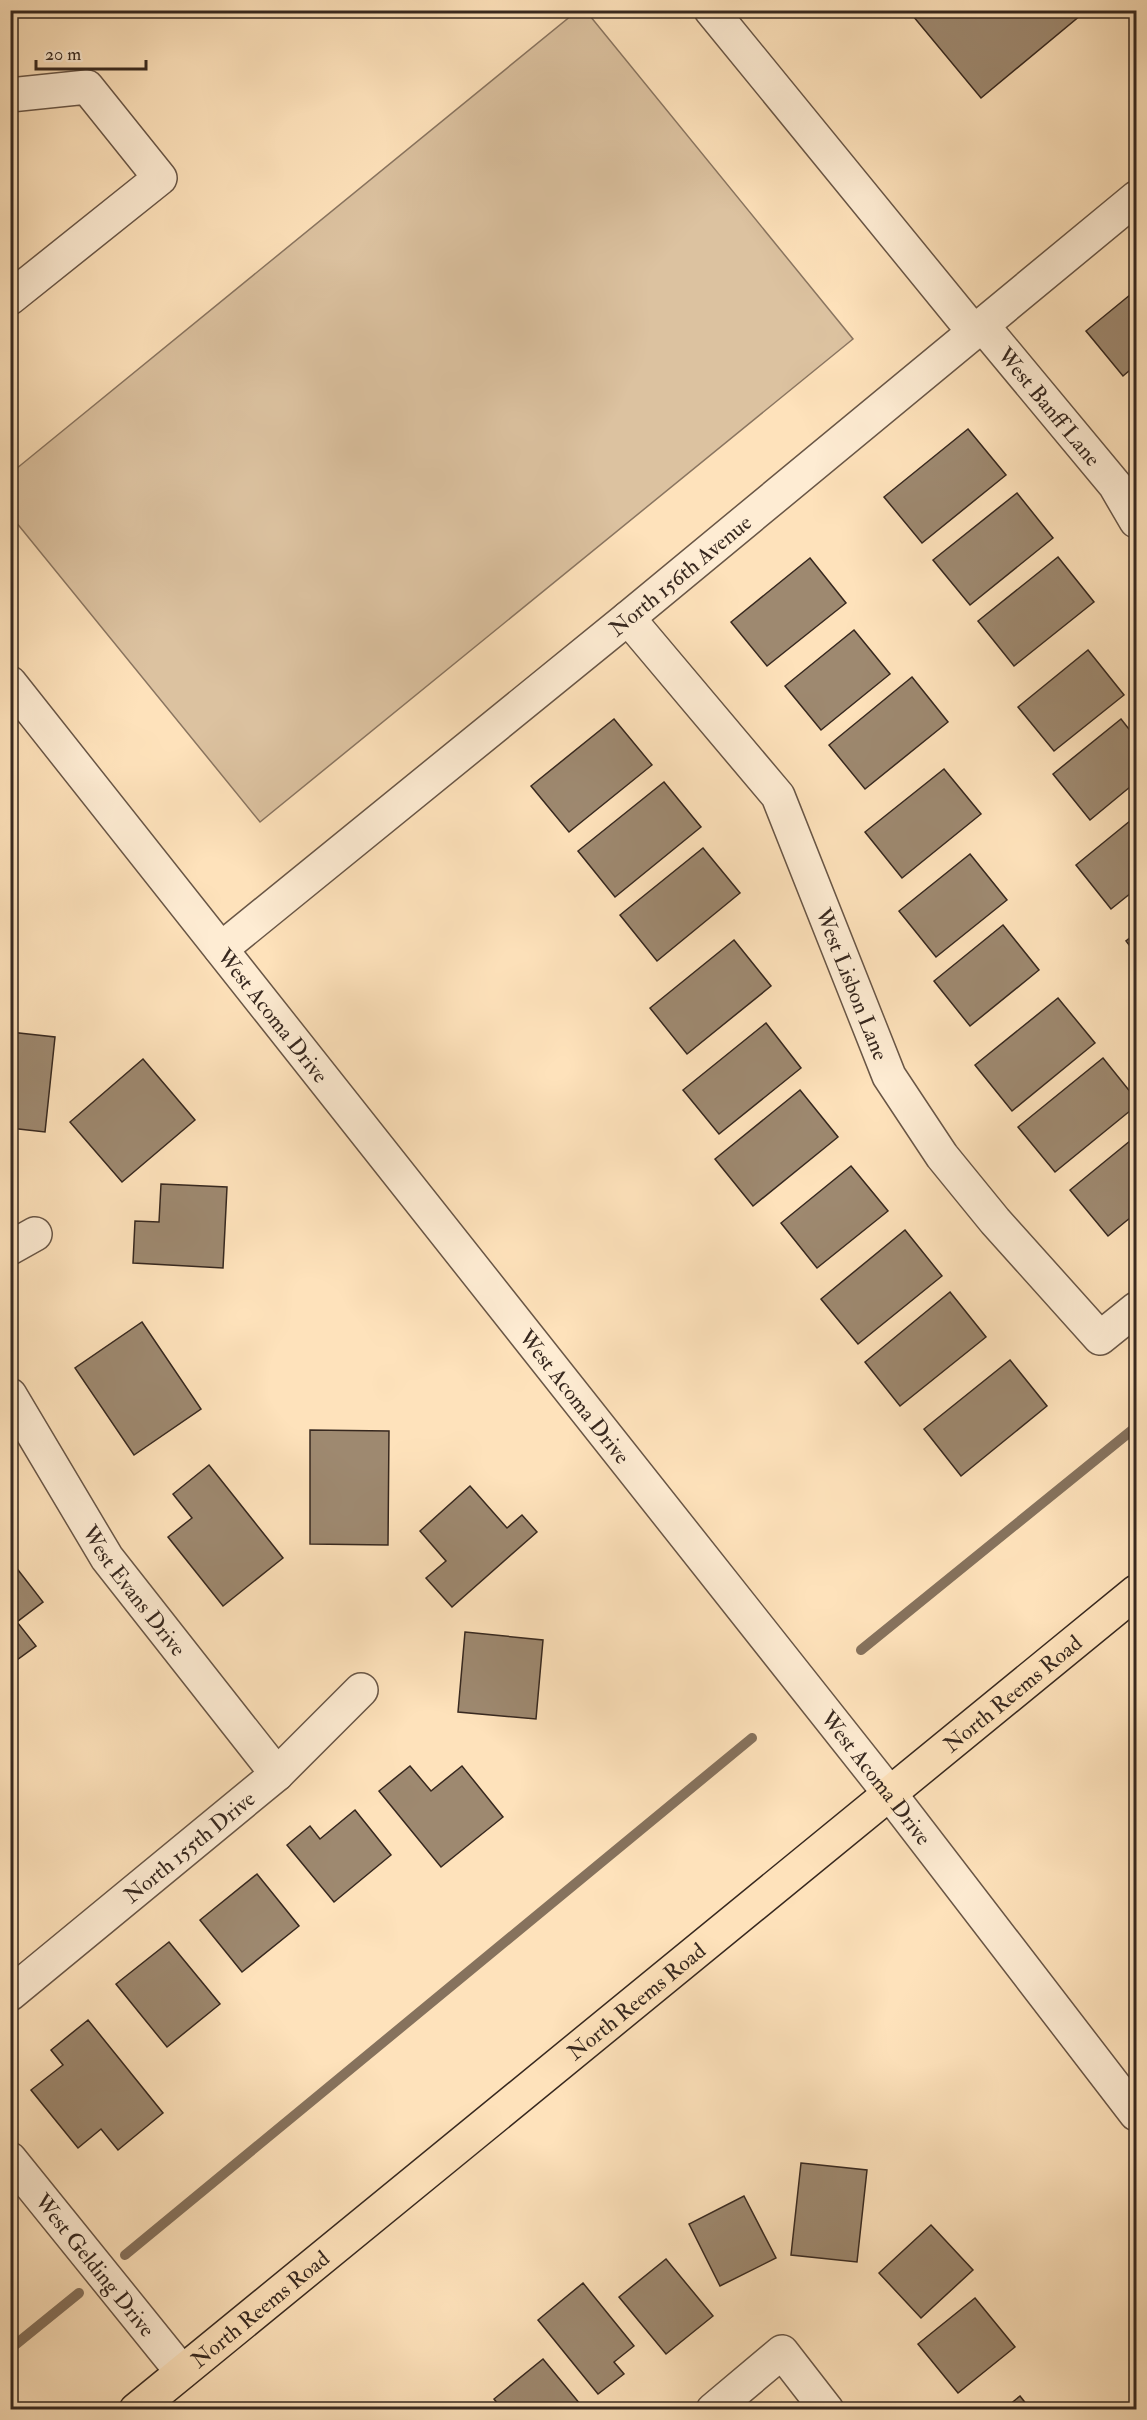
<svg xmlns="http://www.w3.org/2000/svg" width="1147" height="2420" font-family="'IM FELL Double Pica',serif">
  <rect width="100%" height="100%" fill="#fee2bb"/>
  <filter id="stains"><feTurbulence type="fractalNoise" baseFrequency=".00333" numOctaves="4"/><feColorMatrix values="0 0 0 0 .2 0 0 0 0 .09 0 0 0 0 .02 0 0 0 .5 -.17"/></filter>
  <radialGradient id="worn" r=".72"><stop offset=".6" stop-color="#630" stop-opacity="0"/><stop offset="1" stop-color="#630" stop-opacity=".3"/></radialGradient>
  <!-- green -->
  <path fill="#dcc2a0" stroke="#8a7560" stroke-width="1.5" d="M 577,11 L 586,11 L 853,339 L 260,822 L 11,516 L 11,473 Z"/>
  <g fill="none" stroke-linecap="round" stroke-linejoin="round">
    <!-- stream -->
    <g stroke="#86725d" stroke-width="10">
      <path d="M 861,1650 L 1136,1427"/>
      <path d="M 125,2255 L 752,1738"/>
      <path d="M 10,2349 L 79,2293"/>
    </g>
  </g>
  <!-- building -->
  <g fill="#9e8970" stroke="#37281f" stroke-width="1.5">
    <path d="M 908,10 L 1087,10 L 981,98 Z"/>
    <path d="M 1136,290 L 1136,365 L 1123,376 L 1086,331 Z"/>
    <path d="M 968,429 L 1006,475 L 922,543 L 884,497 Z"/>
    <path d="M 1017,493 L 1053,538 L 970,605 L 933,560 Z"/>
    <path d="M 1058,557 L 1094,602 L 1014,666 L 978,621 Z"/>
    <path d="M 810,558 L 846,603 L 767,666 L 731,622 Z"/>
    <path d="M 854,630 L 890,674 L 821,730 L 785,686 Z"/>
    <path d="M 1088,650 L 1124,695 L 1054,751 L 1018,707 Z"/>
    <path d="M 912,677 L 948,722 L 865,789 L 829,745 Z"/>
    <path d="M 614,719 L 652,765 L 569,832 L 531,786 Z"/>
    <path d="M 1121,719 L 1136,738 L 1136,782 L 1090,820 L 1053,774 Z"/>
    <path d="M 944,769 L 981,814 L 902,878 L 865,832 Z"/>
    <path d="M 664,782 L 701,827 L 615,897 L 578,851 Z"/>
    <path d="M 1136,816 L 1136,889 L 1111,909 L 1076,865 Z"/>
    <path d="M 703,848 L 740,893 L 657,961 L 620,915 Z"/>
    <path d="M 970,854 L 1007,900 L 936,957 L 899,911 Z"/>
    <path d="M 1003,925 L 1039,970 L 970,1026 L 934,981 Z"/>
    <path d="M 1136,933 L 1136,954 L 1126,941 Z"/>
    <path d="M 734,940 L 771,986 L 687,1054 L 650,1008 Z"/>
    <path d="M 1058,998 L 1095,1043 L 1012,1111 L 975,1065 Z"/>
    <path d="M 766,1023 L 801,1068 L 719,1134 L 683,1090 Z"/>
    <path d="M 10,1032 L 55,1037 L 45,1132 L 10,1128 Z"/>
    <path d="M 1103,1058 L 1136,1099 L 1136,1106 L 1055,1172 L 1018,1127 Z"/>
    <path d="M 143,1059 L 195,1120 L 122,1182 L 70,1122 Z"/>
    <path d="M 800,1090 L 838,1137 L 753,1206 L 715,1159 Z"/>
    <path d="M 1136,1136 L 1136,1213 L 1108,1236 L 1070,1190 Z"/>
    <path d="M 851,1166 L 888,1211 L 817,1268 L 781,1223 Z"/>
    <path d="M 161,1184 L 227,1187 L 223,1268 L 133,1263 L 135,1221 L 159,1222 Z"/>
    <path d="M 905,1230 L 942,1276 L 858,1344 L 821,1299 Z"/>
    <path d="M 950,1292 L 986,1337 L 900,1406 L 865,1362 Z"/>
    <path d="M 142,1322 L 201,1409 L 134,1455 L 75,1368 Z"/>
    <path d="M 1010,1360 L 1047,1406 L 961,1476 L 924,1429 Z"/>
    <path d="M 310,1430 L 389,1431 L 388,1545 L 310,1544 Z"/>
    <path d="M 209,1465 L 283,1558 L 223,1606 L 168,1537 L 192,1518 L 173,1494 Z"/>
    <path d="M 470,1486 L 507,1528 L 522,1515 L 537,1532 L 452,1607 L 426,1578 L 446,1561 L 420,1531 Z"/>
    <path d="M 15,1566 L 43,1602 L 17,1622 L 36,1646 L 10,1665 L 10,1569 Z"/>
    <path d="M 465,1632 L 543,1640 L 536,1719 L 458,1712 Z"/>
    <path d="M 410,1766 L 431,1791 L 462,1766 L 503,1817 L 441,1867 L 379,1791 Z"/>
    <path d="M 355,1810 L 391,1855 L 334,1902 L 287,1845 L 310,1826 L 320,1839 Z"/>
    <path d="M 257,1874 L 299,1926 L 242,1972 L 200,1920 Z"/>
    <path d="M 169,1942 L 220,2004 L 167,2047 L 116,1984 Z"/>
    <path d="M 88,2020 L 163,2113 L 118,2150 L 101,2129 L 78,2148 L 31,2090 L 63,2065 L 51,2050 Z"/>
    <path d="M 801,2163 L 867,2170 L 857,2262 L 791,2255 Z"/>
    <path d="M 744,2196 L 776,2258 L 720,2286 L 689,2224 Z"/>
    <path d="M 931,2225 L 973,2270 L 921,2318 L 879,2273 Z"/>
    <path d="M 666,2259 L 713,2316 L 666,2354 L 619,2297 Z"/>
    <path d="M 583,2283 L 634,2346 L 614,2362 L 624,2374 L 598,2394 L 538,2320 Z"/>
    <path d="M 975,2298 L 1015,2347 L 958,2393 L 918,2344 Z"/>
    <path d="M 543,2359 L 585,2410 L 503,2410 L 494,2399 Z"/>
    <path d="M 1020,2396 L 1031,2410 L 1003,2410 Z"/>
  </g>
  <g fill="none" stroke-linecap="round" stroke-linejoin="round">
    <defs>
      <g id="minor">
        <path d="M 711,10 L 974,332"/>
        <path d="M 10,95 L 87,87 L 160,178 L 10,298"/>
        <path id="s1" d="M 982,325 L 1115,485 L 1136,521"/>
        <path id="s2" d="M 628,618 L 778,796 L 889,1076 L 942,1156 L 995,1221 L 1100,1338 L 1136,1309"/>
        <path id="s3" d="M 10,683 L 890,1794 L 1136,2114"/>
        <path id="s4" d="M 221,949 L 628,618 L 1136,198"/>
        <path d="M 10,1248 L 35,1234"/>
        <path id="s5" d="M 10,1395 L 107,1558 L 277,1774"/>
        <path id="s6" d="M 10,1994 L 277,1774 L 361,1690"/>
        <path id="s7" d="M 10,2159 L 182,2372"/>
        <path d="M 713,2410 L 782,2352 L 827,2410"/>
      </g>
      <g id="major">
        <path id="s8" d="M 136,2410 L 1136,1592"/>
      </g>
    </defs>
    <!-- minor casing -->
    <use href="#minor" stroke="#695646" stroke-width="36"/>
    <!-- major casing -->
    <use href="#major" stroke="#37281f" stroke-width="36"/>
    <!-- minor -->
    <use href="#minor" stroke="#feecd3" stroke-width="33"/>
    <!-- major -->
    <use href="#major" stroke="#fee2bb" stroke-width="33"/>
  </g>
  <g text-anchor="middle" stroke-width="6" stroke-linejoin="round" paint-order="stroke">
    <!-- street labels -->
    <g font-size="22" fill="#37281f" stroke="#feecd3">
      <text dy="8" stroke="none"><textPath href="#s1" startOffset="106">West Banff Lane</textPath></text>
      <text dy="8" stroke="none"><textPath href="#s4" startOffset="592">North 156th Avenue</textPath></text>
      <text dy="8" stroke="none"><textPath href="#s2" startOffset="435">West Lisbon Lane</textPath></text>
      <text dy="8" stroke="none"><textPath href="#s3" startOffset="424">West Acoma Drive</textPath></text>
      <text dy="8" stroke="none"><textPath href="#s3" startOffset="910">West Acoma Drive</textPath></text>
      <text dy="8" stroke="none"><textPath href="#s5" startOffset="232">West Evans Drive</textPath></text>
      <text dy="8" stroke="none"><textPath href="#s8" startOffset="1132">North Reems Road</textPath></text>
      <text dy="8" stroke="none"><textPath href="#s3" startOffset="1396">West Acoma Drive</textPath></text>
      <text dy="8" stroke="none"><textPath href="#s6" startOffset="232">North 155th Drive</textPath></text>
      <text dy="8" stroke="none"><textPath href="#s8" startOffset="646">North Reems Road</textPath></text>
      <text dy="8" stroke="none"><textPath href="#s7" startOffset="136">West Gelding Drive</textPath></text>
      <text dy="8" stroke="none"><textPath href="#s8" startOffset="160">North Reems Road</textPath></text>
    </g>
  </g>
  <!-- margin -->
  <rect width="1147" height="2420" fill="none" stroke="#fee2bb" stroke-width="36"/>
  <rect x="12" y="12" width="1123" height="2396" fill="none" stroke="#37281f" stroke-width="3"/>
  <rect x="18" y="18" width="1111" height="2384" fill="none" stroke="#37281f" stroke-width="1.5"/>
  <!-- scale -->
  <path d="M36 60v9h110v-9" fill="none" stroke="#37281f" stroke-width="3"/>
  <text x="45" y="60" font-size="18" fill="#37281f" stroke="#feecd3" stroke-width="4.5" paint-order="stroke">20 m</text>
  <rect width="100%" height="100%" filter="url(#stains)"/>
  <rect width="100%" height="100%" fill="url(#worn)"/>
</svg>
